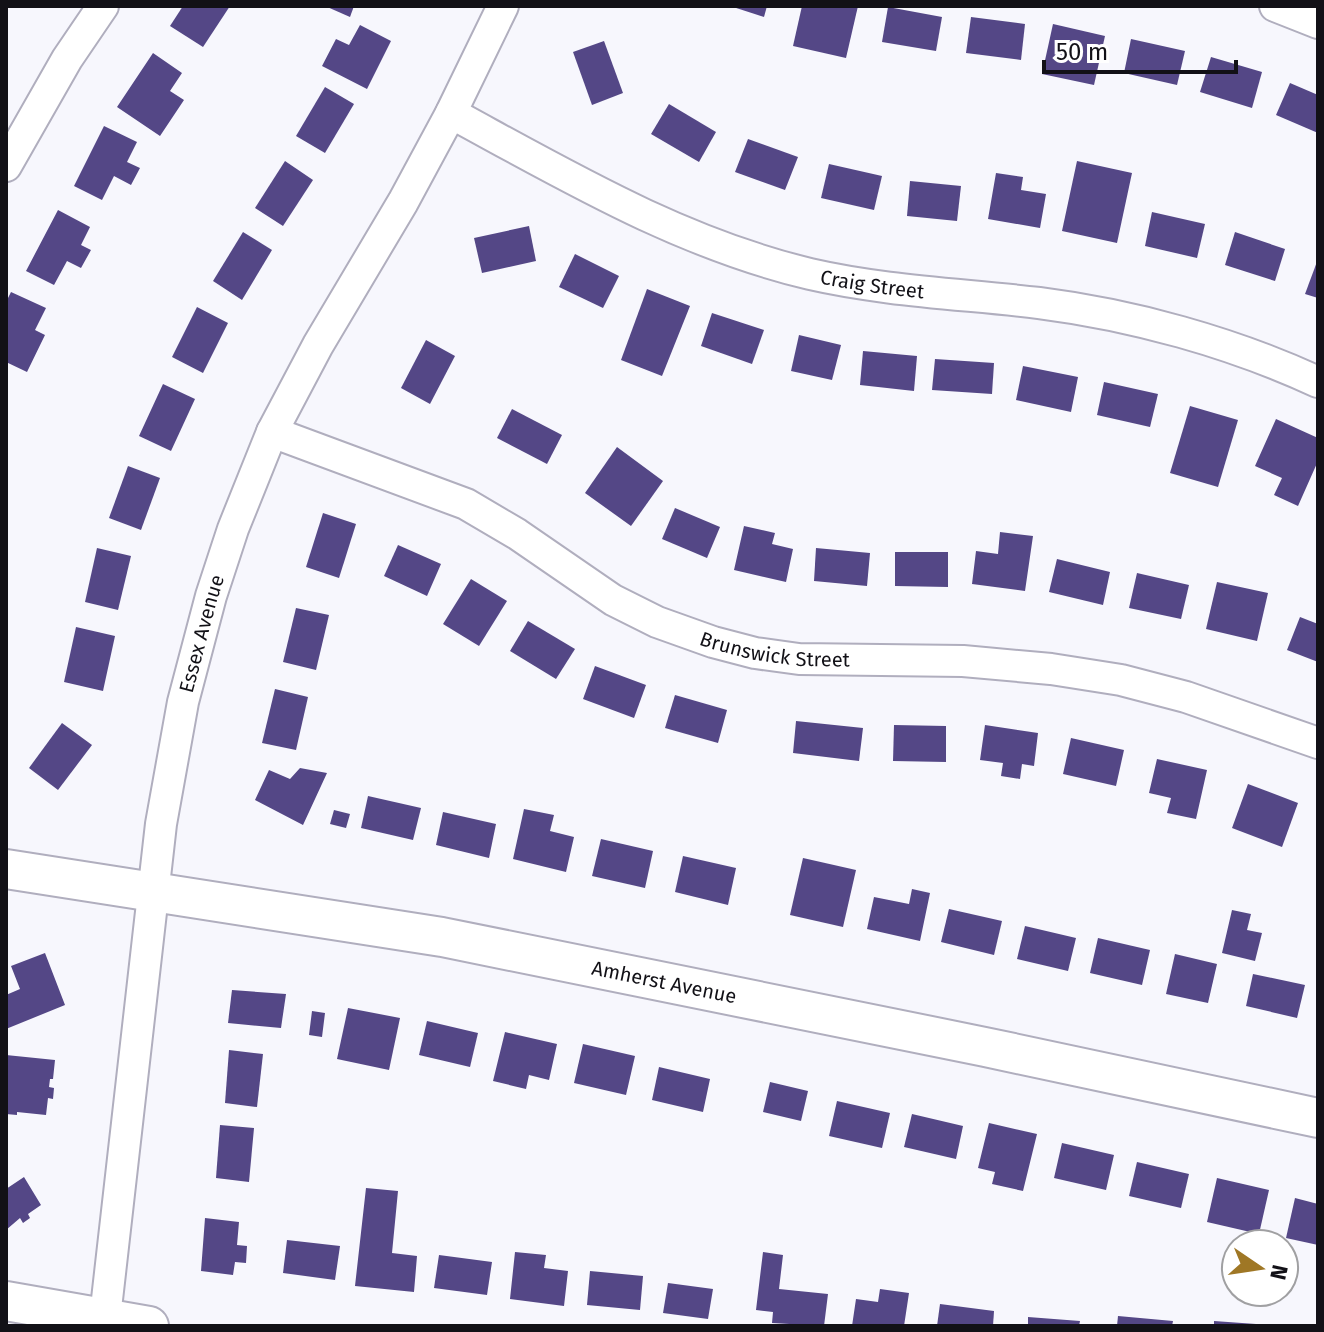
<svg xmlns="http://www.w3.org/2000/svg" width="1324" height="1332" font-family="'Fira Sans',sans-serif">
  <rect width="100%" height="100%" fill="#f7f7fd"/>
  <!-- building -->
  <g fill="#544786">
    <path d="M 183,6 L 230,6 L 203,47 L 170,26 Z"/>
    <path d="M 325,6 L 354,6 L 350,17 Z"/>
    <path d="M 730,6 L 767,6 L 764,17 Z"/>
    <path d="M 802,6 L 858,6 L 846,58 L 793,46 Z"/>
    <path d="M 888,7 L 942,17 L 936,51 L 882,42 Z"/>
    <path d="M 971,17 L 1025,24 L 1021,60 L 966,53 Z"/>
    <path d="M 1053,24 L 1105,36 L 1094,85 L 1042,74 Z"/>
    <path d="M 360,25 L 391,41 L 367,89 L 322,66 L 336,39 L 349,45 Z"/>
    <path d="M 1131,39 L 1185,51 L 1177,85 L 1124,73 Z"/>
    <path d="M 604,41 L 623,93 L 592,105 L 573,52 Z"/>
    <path d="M 153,53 L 182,73 L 170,91 L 184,100 L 160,136 L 117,107 Z"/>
    <path d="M 1211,57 L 1262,72 L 1252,108 L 1200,92 Z"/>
    <path d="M 1290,83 L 1318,95 L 1318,133 L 1276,115 Z"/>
    <path d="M 325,87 L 354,104 L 325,153 L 296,136 Z"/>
    <path d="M 669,104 L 716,132 L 699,162 L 651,134 Z"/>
    <path d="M 104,126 L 137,142 L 127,162 L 140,168 L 131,185 L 114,176 L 102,200 L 74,186 Z"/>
    <path d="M 748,139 L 798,157 L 785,190 L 735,172 Z"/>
    <path d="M 285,161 L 313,180 L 283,226 L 255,208 Z"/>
    <path d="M 1077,161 L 1132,173 L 1117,243 L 1062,231 Z"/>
    <path d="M 829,164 L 882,176 L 874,210 L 821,198 Z"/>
    <path d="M 996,173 L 1023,177 L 1021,190 L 1046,194 L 1040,228 L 988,219 Z"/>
    <path d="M 910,181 L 961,186 L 957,221 L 907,216 Z"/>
    <path d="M 58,210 L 90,227 L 81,245 L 91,250 L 81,268 L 67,261 L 54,285 L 26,271 Z"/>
    <path d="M 1152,212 L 1205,224 L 1197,258 L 1145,246 Z"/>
    <path d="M 529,226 L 536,261 L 482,273 L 474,238 Z"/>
    <path d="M 243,232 L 272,250 L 242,300 L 213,281 Z"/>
    <path d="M 1235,232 L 1285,249 L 1275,281 L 1225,265 Z"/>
    <path d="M 575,254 L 619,276 L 603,308 L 559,287 Z"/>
    <path d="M 1318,259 L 1318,298 L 1305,294 Z"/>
    <path d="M 647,289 L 690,306 L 662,376 L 621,360 Z"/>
    <path d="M 11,292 L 46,308 L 35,330 L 45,335 L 27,372 L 6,362 L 6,302 Z"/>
    <path d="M 197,307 L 228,323 L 203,373 L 172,357 Z"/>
    <path d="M 712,313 L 764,330 L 752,364 L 701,346 Z"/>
    <path d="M 799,335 L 841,345 L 832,380 L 791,371 Z"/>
    <path d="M 426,340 L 455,356 L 430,404 L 401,388 Z"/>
    <path d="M 863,351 L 917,356 L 914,391 L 860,385 Z"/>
    <path d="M 935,359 L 994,363 L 992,394 L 932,390 Z"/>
    <path d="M 1023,366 L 1078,377 L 1071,412 L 1016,400 Z"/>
    <path d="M 1104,382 L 1158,394 L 1150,427 L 1097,415 Z"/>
    <path d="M 163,384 L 195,399 L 171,451 L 139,436 Z"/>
    <path d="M 1190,406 L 1238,420 L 1218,487 L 1170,473 Z"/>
    <path d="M 512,409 L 562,435 L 547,464 L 497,438 Z"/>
    <path d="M 1276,419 L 1318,438 L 1318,461 L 1298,506 L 1274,495 L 1282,478 L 1255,466 Z"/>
    <path d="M 617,447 L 663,481 L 631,526 L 585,493 Z"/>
    <path d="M 128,466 L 160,478 L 141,530 L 109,518 Z"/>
    <path d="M 675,508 L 720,527 L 707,558 L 662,539 Z"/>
    <path d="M 323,513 L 356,524 L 339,578 L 306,567 Z"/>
    <path d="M 744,526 L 775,533 L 772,544 L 793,549 L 786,582 L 734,570 Z"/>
    <path d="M 1000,532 L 1033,536 L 1025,591 L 972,584 L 976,551 L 998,554 Z"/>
    <path d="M 398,545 L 441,564 L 427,596 L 384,576 Z"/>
    <path d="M 97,548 L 131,556 L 118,610 L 85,602 Z"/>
    <path d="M 816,548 L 870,553 L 867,586 L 814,581 Z"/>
    <path d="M 895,552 L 948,552 L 948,587 L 895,586 Z"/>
    <path d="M 1057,559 L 1110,572 L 1103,605 L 1049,592 Z"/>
    <path d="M 1137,573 L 1189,585 L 1181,619 L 1129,608 Z"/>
    <path d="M 471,579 L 507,601 L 479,646 L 443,624 Z"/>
    <path d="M 1217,582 L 1268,593 L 1257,641 L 1206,629 Z"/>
    <path d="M 296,608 L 329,615 L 316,670 L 283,662 Z"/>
    <path d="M 1300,617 L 1318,624 L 1318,662 L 1287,650 Z"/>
    <path d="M 528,621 L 575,649 L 556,679 L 510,651 Z"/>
    <path d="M 76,627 L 115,636 L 103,691 L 64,682 Z"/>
    <path d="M 595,666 L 646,685 L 634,718 L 583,699 Z"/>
    <path d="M 275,689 L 308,697 L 296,750 L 262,743 Z"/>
    <path d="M 675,695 L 727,710 L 718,743 L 665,728 Z"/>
    <path d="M 796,721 L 863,728 L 859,761 L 793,753 Z"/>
    <path d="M 62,723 L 92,745 L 58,790 L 29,768 Z"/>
    <path d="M 894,725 L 946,726 L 946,762 L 893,761 Z"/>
    <path d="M 985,725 L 1038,733 L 1034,766 L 1022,764 L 1020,779 L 1001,776 L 1003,763 L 980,760 Z"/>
    <path d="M 1071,738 L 1124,750 L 1116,786 L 1063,774 Z"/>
    <path d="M 1157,759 L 1207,770 L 1196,819 L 1167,813 L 1171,798 L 1149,793 Z"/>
    <path d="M 300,768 L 327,773 L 303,825 L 255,800 L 269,770 L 290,779 Z"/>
    <path d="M 1248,784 L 1298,803 L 1282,847 L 1232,828 Z"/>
    <path d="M 368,796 L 421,808 L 413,840 L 361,828 Z"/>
    <path d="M 524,809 L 554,815 L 550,831 L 574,837 L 566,872 L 513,859 Z"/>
    <path d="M 334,810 L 350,814 L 346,828 L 330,824 Z"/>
    <path d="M 443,812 L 496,824 L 489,858 L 436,845 Z"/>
    <path d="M 601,839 L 653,851 L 645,888 L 592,876 Z"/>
    <path d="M 683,856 L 736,868 L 728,905 L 675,892 Z"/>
    <path d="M 803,858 L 856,870 L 843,927 L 790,915 Z"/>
    <path d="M 912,889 L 930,893 L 920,941 L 867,929 L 874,897 L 909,904 Z"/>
    <path d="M 949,909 L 1002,921 L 994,955 L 941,942 Z"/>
    <path d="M 1232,910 L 1251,914 L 1247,930 L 1262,933 L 1255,961 L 1222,953 Z"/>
    <path d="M 1025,926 L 1076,938 L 1068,971 L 1017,959 Z"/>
    <path d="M 1098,938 L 1150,950 L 1142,985 L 1090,973 Z"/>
    <path d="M 45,953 L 65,1005 L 6,1029 L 6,995 L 20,989 L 11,966 Z"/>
    <path d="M 1175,954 L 1217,964 L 1208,1003 L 1166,994 Z"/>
    <path d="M 1253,974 L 1305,985 L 1297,1018 L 1246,1006 Z"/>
    <path d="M 232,990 L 286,994 L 281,1028 L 228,1023 Z"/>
    <path d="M 348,1008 L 400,1018 L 389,1070 L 337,1059 Z"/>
    <path d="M 312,1011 L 325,1013 L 322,1037 L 309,1035 Z"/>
    <path d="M 427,1021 L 478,1033 L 470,1067 L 419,1055 Z"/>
    <path d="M 505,1032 L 557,1044 L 549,1080 L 529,1075 L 526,1089 L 493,1081 Z"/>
    <path d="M 583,1044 L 635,1056 L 626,1095 L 574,1083 Z"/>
    <path d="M 229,1050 L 263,1054 L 257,1107 L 225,1103 Z"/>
    <path d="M 6,1055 L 55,1060 L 53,1079 L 50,1079 L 49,1087 L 54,1088 L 53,1099 L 48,1098 L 46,1115 L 17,1112 L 17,1115 L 6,1114 Z"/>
    <path d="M 659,1067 L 710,1079 L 703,1112 L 652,1100 Z"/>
    <path d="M 770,1082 L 808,1091 L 801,1121 L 763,1112 Z"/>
    <path d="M 837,1101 L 890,1113 L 882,1148 L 829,1136 Z"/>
    <path d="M 912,1114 L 963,1126 L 956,1159 L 904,1147 Z"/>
    <path d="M 989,1123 L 1037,1134 L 1023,1191 L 992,1184 L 995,1172 L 978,1168 Z"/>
    <path d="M 220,1125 L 254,1128 L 249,1182 L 216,1178 Z"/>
    <path d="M 1062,1143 L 1114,1155 L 1106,1190 L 1054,1178 Z"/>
    <path d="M 1137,1162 L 1189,1174 L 1181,1208 L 1129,1196 Z"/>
    <path d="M 24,1177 L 41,1205 L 28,1214 L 30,1218 L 23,1223 L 20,1218 L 6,1230 L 6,1189 Z"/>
    <path d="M 1217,1178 L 1269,1190 L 1259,1234 L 1207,1222 Z"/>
    <path d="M 366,1188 L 398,1191 L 392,1253 L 417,1256 L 414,1292 L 355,1286 Z"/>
    <path d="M 1295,1198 L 1318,1204 L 1318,1245 L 1286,1238 Z"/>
    <path d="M 205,1218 L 239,1222 L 237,1245 L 247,1246 L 246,1263 L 235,1262 L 233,1275 L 201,1271 Z"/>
    <path d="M 287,1240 L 340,1246 L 335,1280 L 283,1273 Z"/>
    <path d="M 515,1252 L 546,1255 L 544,1268 L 568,1271 L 564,1306 L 510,1299 Z"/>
    <path d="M 763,1252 L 783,1255 L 779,1289 L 828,1294 L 824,1326 L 772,1323 L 773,1312 L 756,1310 Z"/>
    <path d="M 439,1255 L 492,1262 L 487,1295 L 434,1288 Z"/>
    <path d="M 590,1271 L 643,1276 L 640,1310 L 587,1305 Z"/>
    <path d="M 668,1283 L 713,1289 L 708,1319 L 663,1313 Z"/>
    <path d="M 880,1289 L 909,1293 L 904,1326 L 852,1326 L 856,1299 L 878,1302 Z"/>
    <path d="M 940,1304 L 994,1311 L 993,1326 L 937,1326 Z"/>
    <path d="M 1118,1316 L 1173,1321 L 1172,1326 L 1117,1326 Z"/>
    <path d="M 1028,1317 L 1080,1321 L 1079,1326 L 1028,1326 Z"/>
    <path d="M 1214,1321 L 1256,1324 L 1255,1326 L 1214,1326 Z"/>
  </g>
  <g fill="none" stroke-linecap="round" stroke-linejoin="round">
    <defs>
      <g id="minor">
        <path d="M 1275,6 L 1318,23"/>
        <path id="s1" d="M 451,113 C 567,176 680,243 810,274 C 884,291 963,294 1039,303 C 1133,315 1231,342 1318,382"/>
        <path d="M 6,166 L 67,59 L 103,6"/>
        <path id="s2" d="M 272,432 L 466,504 L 517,534 L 613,600 L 657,622 L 713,642 L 755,653 L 799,659 L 963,661 L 1051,669 L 1121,680 L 1186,697 L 1318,743"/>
        <path id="s3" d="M 104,1326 L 161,824 L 183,702 L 211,596 L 233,529 L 272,432 L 318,345 L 403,202 L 451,113 L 503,6"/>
      </g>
      <g id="major">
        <path id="s4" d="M 6,869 L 442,937 L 985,1047 L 1318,1118"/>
        <path d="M 6,1301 L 149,1326"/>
      </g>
    </defs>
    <!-- minor casing -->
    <use href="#minor" stroke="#b0aebe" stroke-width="34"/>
    <!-- major casing -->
    <use href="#major" stroke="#b0aebe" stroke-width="42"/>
    <!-- minor -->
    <use href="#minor" stroke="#fff" stroke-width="30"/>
    <!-- major -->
    <use href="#major" stroke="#fff" stroke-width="38"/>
  </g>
  <g text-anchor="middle" stroke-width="8" stroke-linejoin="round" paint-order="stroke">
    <!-- street labels -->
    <g font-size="20" fill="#121117" stroke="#fff">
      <text dy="7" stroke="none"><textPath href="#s1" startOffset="458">Craig Street</textPath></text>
      <text dy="7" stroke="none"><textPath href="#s3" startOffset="700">Essex Avenue</textPath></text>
      <text dy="7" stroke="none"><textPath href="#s2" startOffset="554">Brunswick Street</textPath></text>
      <text dy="7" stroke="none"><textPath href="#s4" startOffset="668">Amherst Avenue</textPath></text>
    </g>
  </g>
  <!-- border -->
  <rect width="1324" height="1332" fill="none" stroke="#121117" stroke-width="16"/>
  <!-- north arrow -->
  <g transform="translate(1260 1268) rotate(103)"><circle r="38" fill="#ffffff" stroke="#a0a0a2" stroke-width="2"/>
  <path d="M0-6L14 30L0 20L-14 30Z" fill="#9f7725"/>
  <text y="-12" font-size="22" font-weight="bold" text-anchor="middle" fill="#121117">N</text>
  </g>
  <!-- scale -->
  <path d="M1044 60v12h192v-12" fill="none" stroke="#121117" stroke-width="4"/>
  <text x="1056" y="60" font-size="24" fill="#121117" stroke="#ffffff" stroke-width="6" paint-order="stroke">50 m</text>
</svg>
